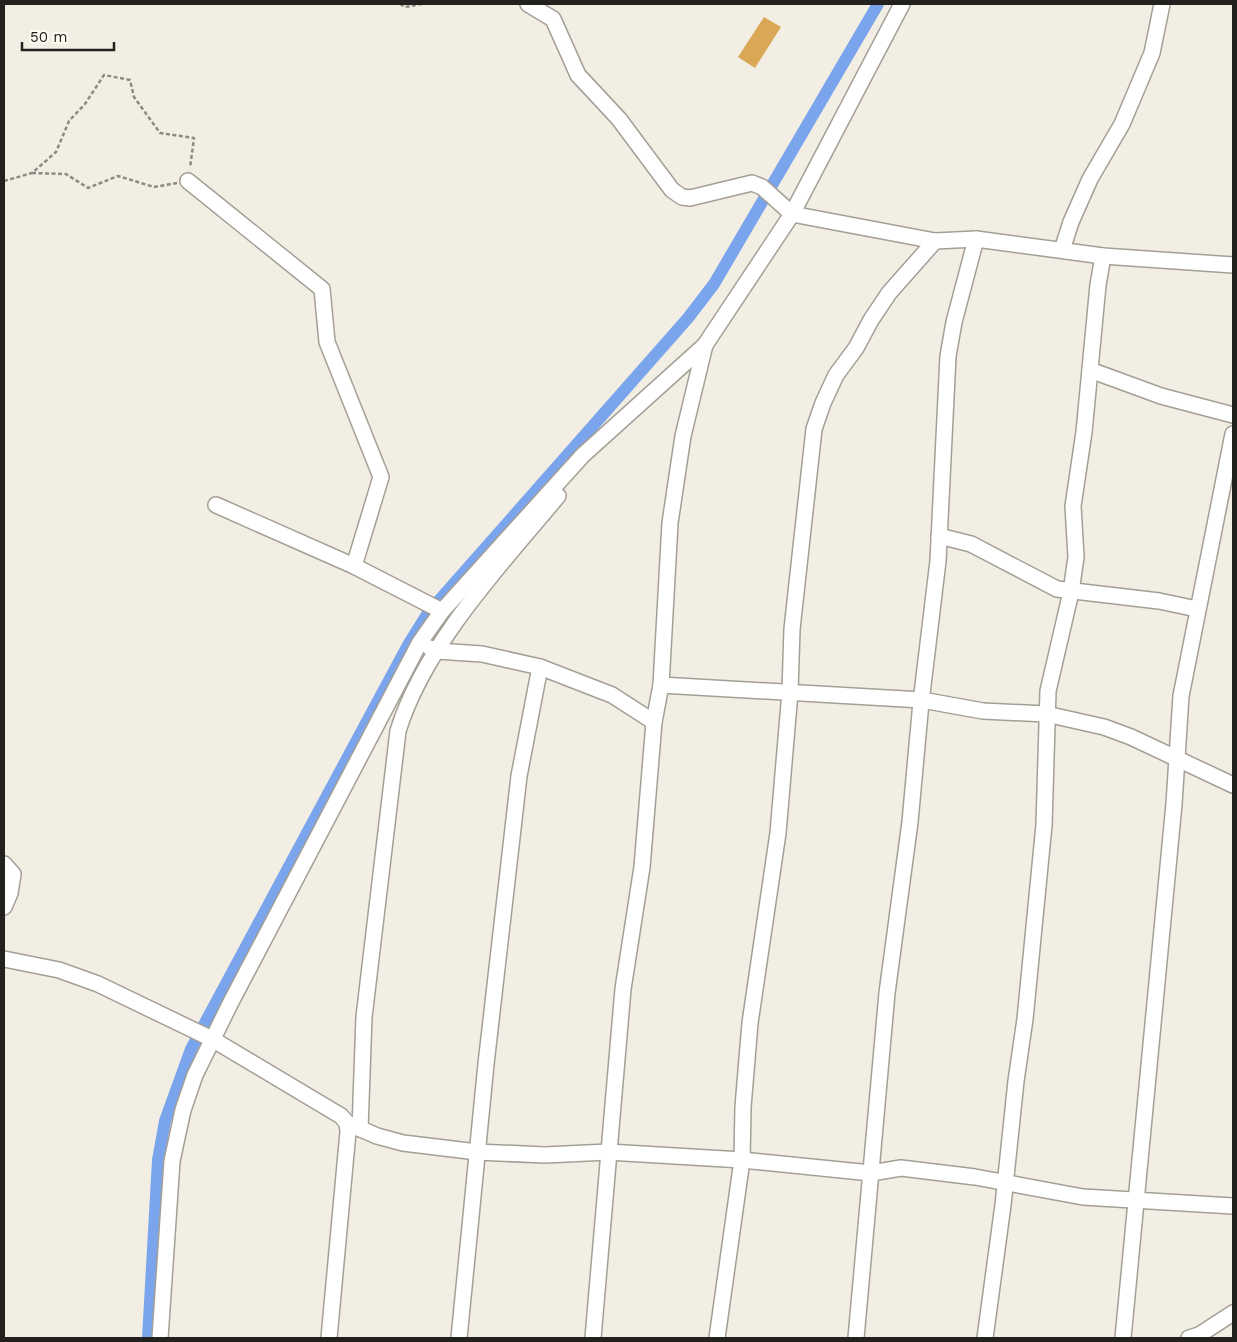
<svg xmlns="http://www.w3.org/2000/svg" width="1237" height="1342" font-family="'Work Sans',sans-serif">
  <rect width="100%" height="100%" fill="#f3eee4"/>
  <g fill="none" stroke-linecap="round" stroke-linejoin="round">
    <!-- canal -->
    <path stroke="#7aa5ec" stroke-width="12" d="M 148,1338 L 158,1160 L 165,1121 L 191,1049 L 408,645 L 428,613 L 688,318 L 714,284 L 878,4"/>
  </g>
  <!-- building -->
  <path fill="#daa757" d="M 764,17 L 781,27 L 755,68 L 738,57 Z"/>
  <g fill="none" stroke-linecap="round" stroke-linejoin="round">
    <defs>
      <g id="minor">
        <path d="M 528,4 L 553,19 L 578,75 L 619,119 L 672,190 L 682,197 L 690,198 L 752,183 L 762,187 L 792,214 L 935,241 L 976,239 L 1103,256 L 1233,265"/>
        <path d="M 188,181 L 322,289 L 327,342 L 381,477 L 354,566"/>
        <path d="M 1062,250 L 1071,222 L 1090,179 L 1122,124 L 1152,53 L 1162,4"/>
        <path d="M 1090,370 L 1161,396 L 1233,415"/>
        <path d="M 216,505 L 354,566 L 442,611"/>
        <path d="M 939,536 L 971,544 L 1057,589 L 1159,601 L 1197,609"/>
        <path d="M 430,648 L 437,651 L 482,654 L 540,667 L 612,695 L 654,722"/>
        <path d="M 661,685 L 922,700 L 983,711 L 1046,714 L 1104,727 L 1131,737 L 1233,785"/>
        <path d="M 4,864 L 13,874 L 10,893 L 4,907"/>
        <path d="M 4,959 L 59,970 L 98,984 L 212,1039 L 341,1116 L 347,1123 L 348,1132 L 329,1338"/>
        <path d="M 347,1123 L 377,1136 L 403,1143 L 477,1152 L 545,1155 L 608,1152 L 742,1160 L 871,1173 L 901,1168 L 975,1177 L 1083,1197 L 1233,1206"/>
        <path d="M 360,1129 L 364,1017 L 398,731 C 424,646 501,564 558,496"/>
        <path d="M 160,1338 L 172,1161 L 183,1110 L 195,1075 L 230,1004 L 420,642 L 442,611 L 583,455 L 705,345 L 792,214 L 902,4"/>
        <path d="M 459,1338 L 486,1064 L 519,776 L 540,667"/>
        <path d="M 593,1338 L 623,989 L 642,867 L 654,722 L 661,685 L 670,523 L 683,436 L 705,345"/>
        <path d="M 717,1338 L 742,1160 L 743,1107 L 750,1023 L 778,833 L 790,692 L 792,629 L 814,429 L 823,403 L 836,375 L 856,348 L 871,320 L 889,293 L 935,241"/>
        <path d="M 856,1338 L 887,993 L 910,822 L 921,702 L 938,561 L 948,356 L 954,322 L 976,239"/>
        <path d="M 985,1338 L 1003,1205 L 1016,1081 L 1025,1019 L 1044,825 L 1048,691 L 1071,592 L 1076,557 L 1073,506 L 1084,432 L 1098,285 L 1103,256"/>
        <path d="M 1123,1338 L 1174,804 L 1181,696 L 1233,434"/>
        <path d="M 1189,1338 L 1199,1335 L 1233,1313"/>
      </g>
    </defs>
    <!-- minor casing -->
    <use href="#minor" stroke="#a49f96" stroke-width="18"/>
    <!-- path -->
    <g stroke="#8e8a83" stroke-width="2.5" stroke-dasharray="4 2.5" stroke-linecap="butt">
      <path d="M 400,4 L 405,7 L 422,4"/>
      <path d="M 32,173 L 66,174 L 88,188 L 118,176 L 154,187 L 177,183"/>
      <path d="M 4,181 L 32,173 L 56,152 L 69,121 L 85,104 L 104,75 L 130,80 L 134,97 L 160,133 L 194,138 L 190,168"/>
    </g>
    <!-- minor -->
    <use href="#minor" stroke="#fff" stroke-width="15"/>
  </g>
  <!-- border -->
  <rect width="1237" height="1342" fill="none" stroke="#23211e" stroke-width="10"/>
  <!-- scale -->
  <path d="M22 42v8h92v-8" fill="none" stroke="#23211e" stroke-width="2.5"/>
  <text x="30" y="42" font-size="15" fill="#23211e" stroke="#fffbf3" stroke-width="4" paint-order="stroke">50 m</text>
</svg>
